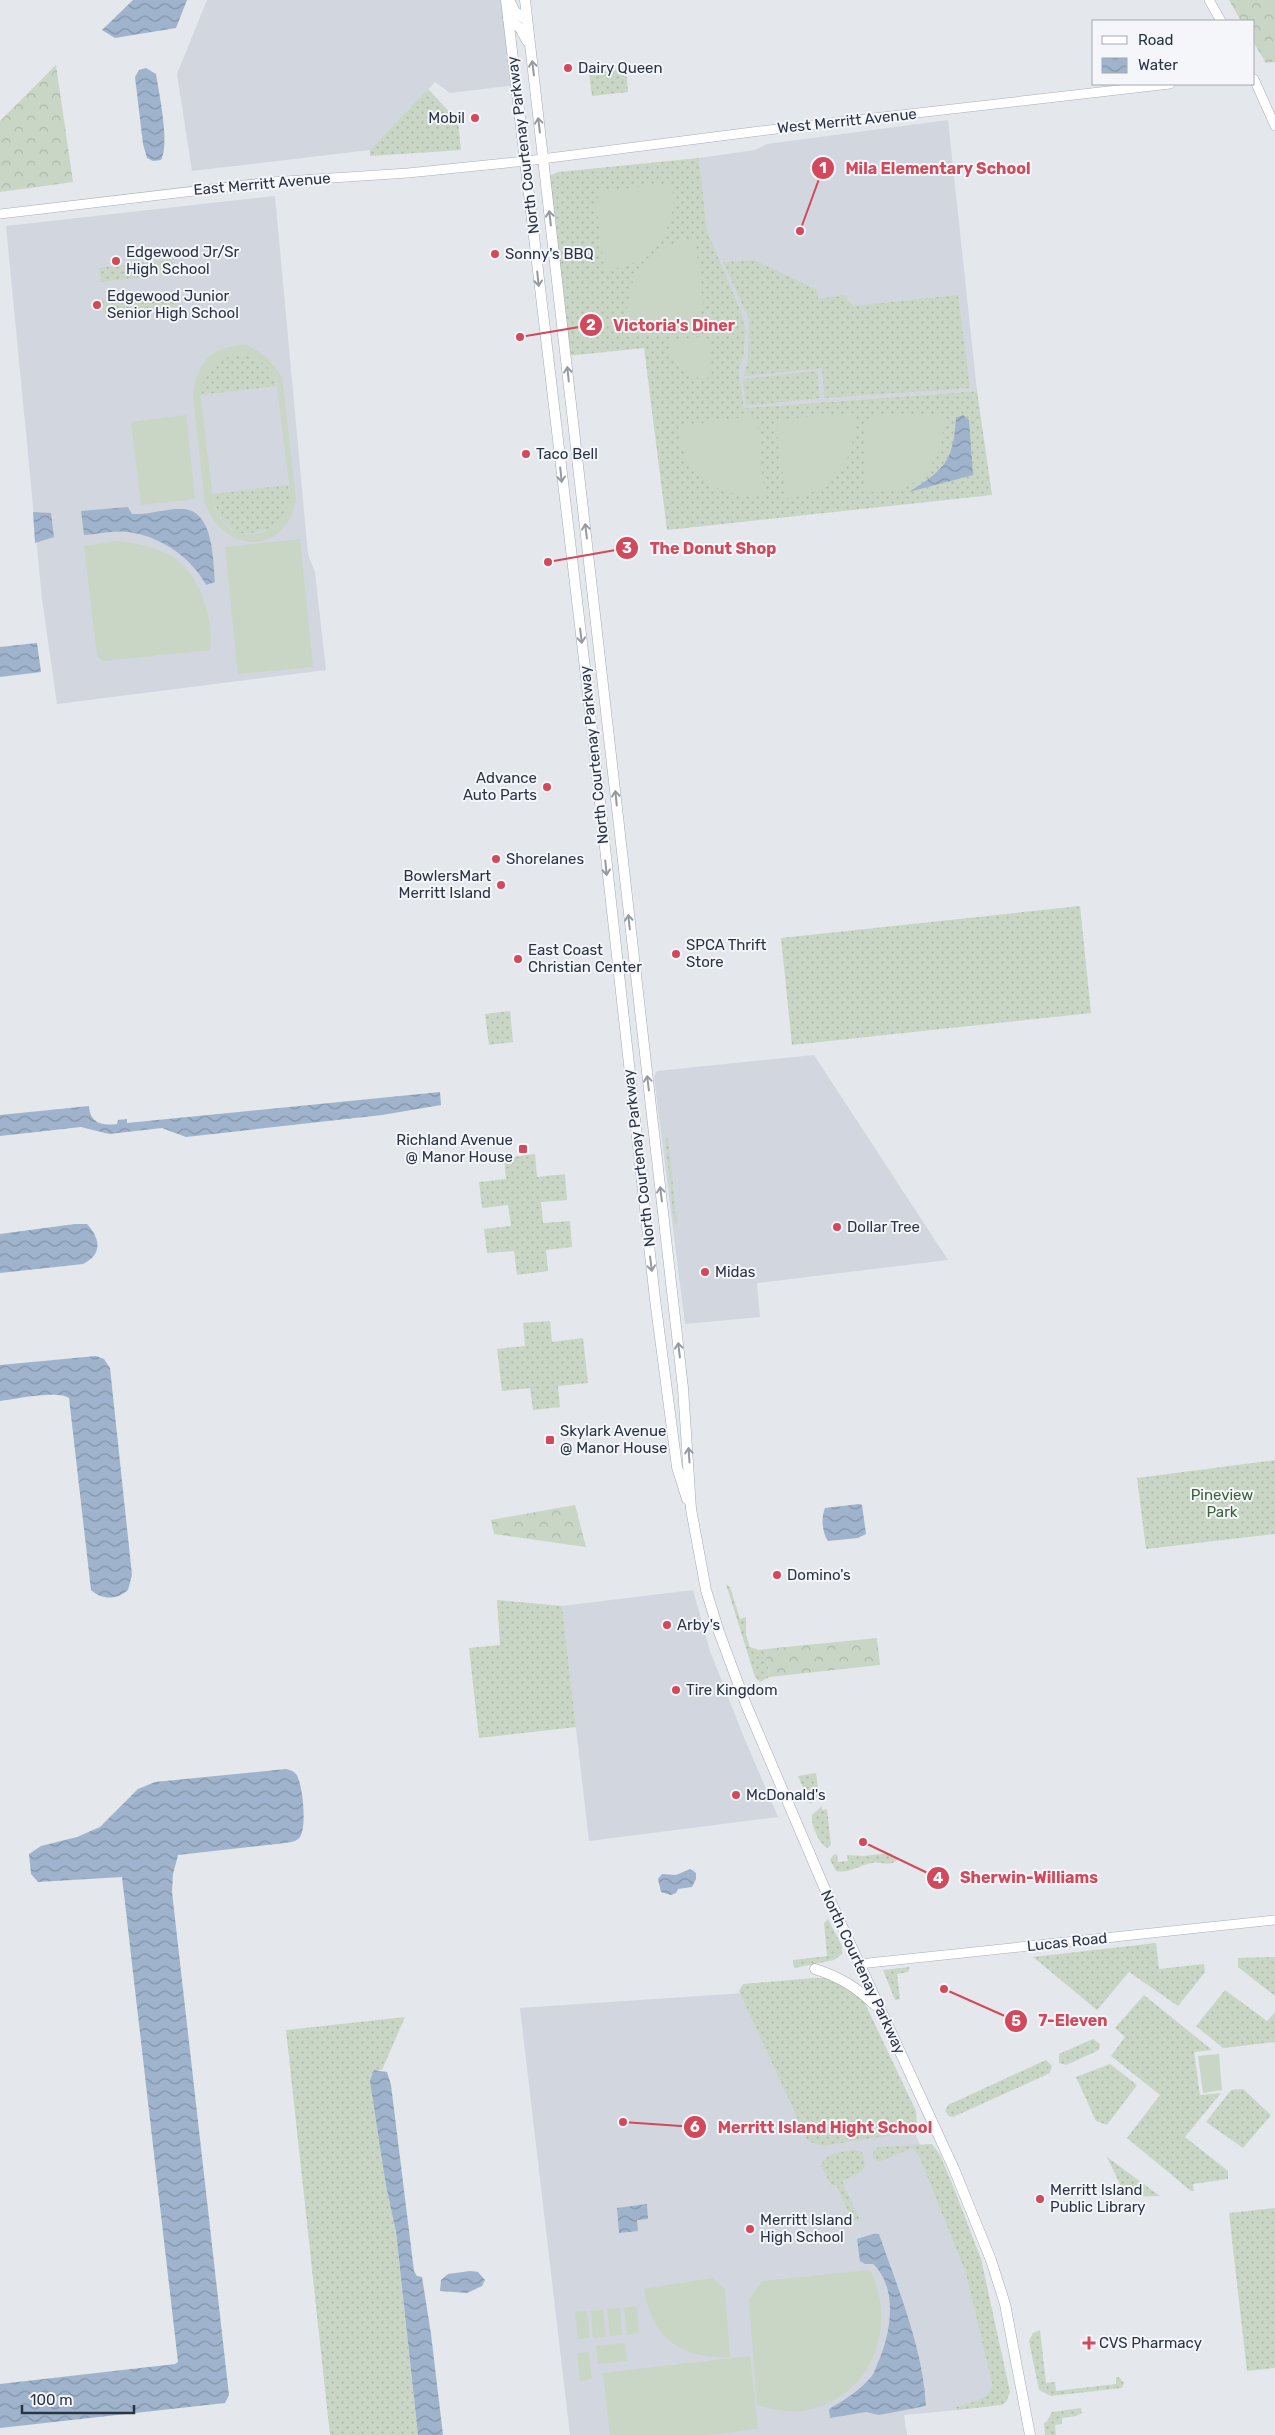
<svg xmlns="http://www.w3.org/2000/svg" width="1275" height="2435" font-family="Rubik,sans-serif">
  <defs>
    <pattern id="grass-dots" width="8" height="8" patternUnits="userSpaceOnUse" patternTransform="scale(1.25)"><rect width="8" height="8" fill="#c9d6c5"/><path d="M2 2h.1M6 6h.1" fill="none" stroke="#adb8ab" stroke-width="1.8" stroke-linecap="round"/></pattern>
    <pattern id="forest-crowns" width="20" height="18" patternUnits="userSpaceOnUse" patternTransform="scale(1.25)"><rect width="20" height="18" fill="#c9d6c5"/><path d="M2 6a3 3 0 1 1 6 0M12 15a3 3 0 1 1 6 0" fill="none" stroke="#adb8ab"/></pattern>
    <pattern id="water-waves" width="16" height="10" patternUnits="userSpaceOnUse" patternTransform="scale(1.25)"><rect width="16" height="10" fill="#9fb4cc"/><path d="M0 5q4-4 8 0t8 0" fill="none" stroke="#8293a7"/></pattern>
  </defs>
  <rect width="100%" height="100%" fill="#e4e7ec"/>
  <!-- built -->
  <g fill="#d2d6de">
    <path d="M 207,0 L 505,0 L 516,85 L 450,93 L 435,82 L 370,150 L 192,171 L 177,74 Z"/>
    <path d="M 948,120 L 977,391 L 744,408 L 739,371 L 744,354 L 746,331 L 707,231 L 699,158 L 755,150 L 767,144 Z"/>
    <path d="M 275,196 L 308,554 L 315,573 L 326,670 L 57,704 L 42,599 L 6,226 Z"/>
    <path d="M 814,1055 L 948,1260 L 757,1283 L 760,1317 L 685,1324 L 654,1077 L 657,1071 Z"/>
    <path d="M 693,1590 L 710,1651 L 743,1735 L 778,1817 L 589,1841 L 562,1606 Z"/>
    <path d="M 744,1993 L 865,2025 L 923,2151 L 968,2261 L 1000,2393 L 959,2410 L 904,2415 L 907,2435 L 570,2435 L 520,2008 Z"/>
  </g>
  <!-- grass -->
  <g fill="url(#grass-dots)">
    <path d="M 626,69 L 628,92 L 592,96 L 589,73 Z"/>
    <path d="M 428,89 L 458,121 L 461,150 L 370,156 L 370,150 Z"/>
    <path d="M 699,158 L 707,231 L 741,312 L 746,331 L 744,354 L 739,371 L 744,408 L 977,391 L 992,495 L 667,530 L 644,348 L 566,356 L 545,178 L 558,172 Z"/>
    <path d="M 172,259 L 174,273 L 101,282 L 99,268 Z"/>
    <path d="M 754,260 L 817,290 L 818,299 L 844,295 L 853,306 L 958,295 L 970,388 L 824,398 L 822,368 L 744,376 L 748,360 L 749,319 L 723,262 Z"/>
    <path d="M 178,291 L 179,306 L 104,314 L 102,300 Z"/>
    <path d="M 237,354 C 256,356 275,365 276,386 L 200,395 C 200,371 216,359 237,354 Z"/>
    <path d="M 817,371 L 820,398 L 746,406 L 743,379 Z"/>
    <path d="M 288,485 C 296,521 269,535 238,533 C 222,522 214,514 213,494 Z"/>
    <path d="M 1080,906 L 1091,1013 L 792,1045 L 781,938 Z"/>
    <path d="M 510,1011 L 513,1042 L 489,1045 L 485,1014 Z"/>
    <path d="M 668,1138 L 677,1223 L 674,1224 L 665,1139 Z"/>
    <path d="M 535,1154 L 537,1177 L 565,1174 L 567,1200 L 541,1202 L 543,1223 L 570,1221 L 572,1247 L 546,1250 L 548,1271 L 517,1275 L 514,1251 L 487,1253 L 484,1229 L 511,1226 L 508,1205 L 482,1208 L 479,1182 L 506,1179 L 504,1158 Z"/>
    <path d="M 550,1321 L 552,1342 L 583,1338 L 588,1383 L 558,1386 L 560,1407 L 533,1410 L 530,1388 L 502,1391 L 497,1349 L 525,1346 L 523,1323 Z"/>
    <path d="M 1275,1460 L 1275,1534 L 1146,1549 L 1137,1478 Z"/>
    <path d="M 726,1584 L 730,1587 L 740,1619 L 746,1617 L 746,1635 L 750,1647 L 759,1650 L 766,1649 L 769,1677 L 760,1682 L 755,1677 Z"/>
    <path d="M 497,1600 L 562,1606 L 576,1727 L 479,1738 L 469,1648 L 500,1645 Z"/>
    <path d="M 816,1773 L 819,1796 L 810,1804 L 798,1776 Z"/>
    <path d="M 822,1806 L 822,1810 L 827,1809 L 831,1845 L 827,1848 C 818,1842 811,1825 812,1815 Z"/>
    <path d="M 890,1853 L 898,1859 C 890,1868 881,1861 872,1863 C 859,1865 849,1874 836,1871 L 830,1860 L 833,1855 L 837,1854 L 838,1862 L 848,1861 L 847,1855 L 864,1856 Z"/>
    <path d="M 828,1919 L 842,1946 L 842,1954 L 834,1960 L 794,1968 L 793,1960 L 827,1956 L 824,1923 Z"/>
    <path d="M 1156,1943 L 1159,1969 L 1204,1964 L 1205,1972 L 1178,2006 L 1129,1972 L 1097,2010 L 1033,1957 Z"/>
    <path d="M 1275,1957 L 1275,1996 L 1238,1967 L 1238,1958 Z"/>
    <path d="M 910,1967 L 908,1972 L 897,1974 L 900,1999 L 895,2000 L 883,1970 Z"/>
    <path d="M 814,1978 L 833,1978 L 862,1997 L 916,2111 L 917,2125 L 911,2132 L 822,2146 L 808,2141 L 739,1991 L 743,1984 Z"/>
    <path d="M 1225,1990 L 1267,2021 L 1275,2012 L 1275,2042 L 1223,2048 L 1196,2026 Z"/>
    <path d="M 1144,1995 L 1212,2050 L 1194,2052 L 1200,2095 L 1221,2093 L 1185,2137 L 1228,2171 L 1228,2179 L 1193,2184 L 1194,2191 L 1191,2191 L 1127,2138 L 1160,2095 L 1111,2056 L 1125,2037 L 1115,2028 Z"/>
    <path d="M 405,2017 L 382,2070 L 374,2070 L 374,2097 L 386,2186 L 396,2232 L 418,2435 L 330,2435 L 286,2030 Z"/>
    <path d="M 1093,2039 L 1100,2044 L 1099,2050 L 1066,2065 L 1059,2063 L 1059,2054 Z"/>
    <path d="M 1046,2060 L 1052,2066 L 1050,2073 L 953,2117 L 949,2116 L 945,2111 L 948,2105 Z"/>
    <path d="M 1110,2064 L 1137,2085 L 1107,2125 L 1096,2121 L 1076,2077 Z"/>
    <path d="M 1243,2089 L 1271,2115 L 1243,2148 L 1206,2122 L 1231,2090 Z"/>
    <path d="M 932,2144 L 940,2155 L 953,2186 L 981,2259 L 1010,2392 L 1006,2402 L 1001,2405 L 958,2410 L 956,2407 C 969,2403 993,2399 992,2383 L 966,2273 L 920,2158 L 913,2148 L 878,2162 L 873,2157 L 873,2151 L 879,2147 Z"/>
    <path d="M 855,2150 L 862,2152 L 865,2165 L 862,2171 L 842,2181 L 860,2220 L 845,2223 L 843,2220 L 849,2219 L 848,2211 L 837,2186 L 831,2185 L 821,2166 C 825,2152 843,2152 855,2150 Z"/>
    <path d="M 1107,2157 L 1160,2196 L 1126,2197 Z"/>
    <path d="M 1275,2208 L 1275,2368 L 1247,2371 L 1229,2213 Z"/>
    <path d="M 1040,2330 L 1046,2383 L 1055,2382 L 1056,2391 L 1116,2384 L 1116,2378 L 1119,2377 L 1124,2383 L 1122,2388 L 1051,2396 L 1039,2390 L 1029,2341 L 1033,2333 Z"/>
    <path d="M 1081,2408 L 1082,2413 L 1076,2416 L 1062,2418 L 1062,2424 L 1055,2425 L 1056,2435 L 1045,2435 L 1044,2423 L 1047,2421 L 1052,2412 Z"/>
  </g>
  <!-- forest -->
  <g fill="url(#forest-crowns)">
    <path d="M 1229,0 L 1275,0 L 1275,62 L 1266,63 L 1254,43 L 1254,21 L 1241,21 Z"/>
    <path d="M 56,65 L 73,182 L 0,192 L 0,121 Z"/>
    <path d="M 575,1505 L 586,1547 L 494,1534 L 491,1520 Z"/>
    <path d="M 877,1638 L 880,1665 L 769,1677 L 766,1649 Z"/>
  </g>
  <!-- garden -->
  <g fill="#c9d6c5" fill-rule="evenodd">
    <path d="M 671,183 C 682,226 649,270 604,269 L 596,201 L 602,191 Z"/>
    <path d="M 695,240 L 704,308 L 696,318 L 627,325 C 626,278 643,243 695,240 Z"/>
    <path d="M 701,337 L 709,343 L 712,377 C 685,382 672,366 667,341 Z"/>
    <path d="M 246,345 C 264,352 272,362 282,377 L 296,499 C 286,556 225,555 205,504 L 193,395 C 197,361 212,346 246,345 ZM 237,354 C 259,357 264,361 276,379 L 290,491 C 288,540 229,551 214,506 L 200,392 C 206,370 214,360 237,354 Z"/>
    <path d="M 853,413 C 859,459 834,495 786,498 L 776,428 L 783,419 Z"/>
    <path d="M 186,415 L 195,499 L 141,505 L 131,422 Z"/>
    <path d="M 874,415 L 945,416 C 940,468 920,494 865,492 L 866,422 Z"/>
    <path d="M 750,416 L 758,423 L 764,496 C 715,497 684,477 678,427 Z"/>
    <path d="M 300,539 L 313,667 L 238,674 L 225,547 Z"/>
    <path d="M 118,541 C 137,543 156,547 173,557 C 199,572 215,622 210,650 L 103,661 L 97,656 L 84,546 Z"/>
    <path d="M 1219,2054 L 1222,2090 L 1203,2093 L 1198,2056 Z"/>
    <path d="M 870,2270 C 899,2328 870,2401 802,2411 C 787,2413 772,2409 757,2405 L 749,2300 L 762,2281 Z"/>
    <path d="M 712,2278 L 725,2289 L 730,2357 C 681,2359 652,2339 644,2289 Z"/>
    <path d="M 637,2306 L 639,2333 L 627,2335 L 624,2308 Z"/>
    <path d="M 620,2308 L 622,2335 L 610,2336 L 607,2309 Z"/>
    <path d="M 603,2310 L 606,2337 L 593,2338 L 591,2311 Z"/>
    <path d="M 587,2311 L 590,2338 L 578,2339 L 575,2312 Z"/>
    <path d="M 625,2343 L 627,2361 L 598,2364 L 596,2346 Z"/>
    <path d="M 589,2352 L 592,2379 L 580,2381 L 577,2353 Z"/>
    <path d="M 750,2356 L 758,2429 L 709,2435 L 610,2435 L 603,2373 Z"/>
  </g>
  <!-- water -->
  <g fill="url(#water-waves)">
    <path d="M 133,0 L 187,0 L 176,28 L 115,38 L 102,30 Z"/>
    <path d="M 146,68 L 156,74 C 159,93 170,144 161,160 L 153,161 L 147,158 L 143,144 L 135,77 L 139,70 Z"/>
    <path d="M 963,415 L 969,420 L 973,475 L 909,492 C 945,469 953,462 956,418 Z"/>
    <path d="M 128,507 L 132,514 C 149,515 166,508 183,509 C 214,511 213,560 215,582 L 206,585 C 191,557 160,536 128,532 C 114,530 98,534 84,535 L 81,511 Z"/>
    <path d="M 33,512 L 51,513 L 54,537 L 35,543 Z"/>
    <path d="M 37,643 L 41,672 L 0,677 L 0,647 Z"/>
    <path d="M 440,1092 L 441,1105 L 382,1115 L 186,1137 L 162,1128 L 109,1134 L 81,1127 L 0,1136 L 0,1115 L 89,1106 C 90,1123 102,1126 117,1124 L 118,1120 L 127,1119 L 127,1123 Z"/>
    <path d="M 75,1224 L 87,1224 C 101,1239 102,1255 83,1264 L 0,1273 L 0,1234 Z"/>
    <path d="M 96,1356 L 104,1359 L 110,1368 L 132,1575 L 128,1590 C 117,1600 102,1600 91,1590 L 69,1398 C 58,1390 15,1399 0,1401 L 0,1365 Z"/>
    <path d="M 859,1504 L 862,1505 L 866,1534 L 858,1538 L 828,1541 C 822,1533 821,1517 825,1508 Z"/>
    <path d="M 286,1769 C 290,1770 293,1771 296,1774 C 303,1783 307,1828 300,1837 C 296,1842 291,1842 285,1843 L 178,1855 L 173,1874 L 172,1892 L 229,2395 L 225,2403 L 0,2428 L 0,2384 L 175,2364 L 178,2362 L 122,1877 L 38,1882 L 31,1874 L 29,1854 L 41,1846 L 77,1837 L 100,1827 L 138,1789 L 155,1782 Z"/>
    <path d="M 690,1869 L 696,1873 L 696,1879 L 692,1887 L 678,1889 L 676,1893 L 671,1895 L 661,1892 L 658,1879 L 662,1874 L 676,1875 Z"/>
    <path d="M 374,2070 L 387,2072 L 391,2085 L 414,2271 L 417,2276 L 422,2277 L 431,2334 L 443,2435 L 418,2435 L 396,2232 L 386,2186 L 370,2081 Z"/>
    <path d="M 647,2204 L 648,2219 L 637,2220 L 638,2231 L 619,2233 L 617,2208 Z"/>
    <path d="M 873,2234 L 879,2234 C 898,2289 923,2348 926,2406 L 879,2415 L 866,2412 L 830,2418 L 829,2409 C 845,2400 860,2390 872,2376 C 875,2371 877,2364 880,2358 C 891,2330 898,2288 873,2264 L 865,2264 L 860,2261 L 857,2239 Z"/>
    <path d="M 470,2271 L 478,2272 L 485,2280 L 482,2286 L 467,2293 L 440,2291 L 441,2280 L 448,2274 Z"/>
  </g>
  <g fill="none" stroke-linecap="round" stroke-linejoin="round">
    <defs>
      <g id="secondary">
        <path d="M 1209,0 L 1221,21"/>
        <path d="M 1254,79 L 1275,126"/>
        <path d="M 0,214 L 270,182 L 408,173 L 526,161 L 760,131 L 1170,84"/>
        <path d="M 859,1964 L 1275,1920"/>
      </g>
      <g id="primary">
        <path d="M 506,0 L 587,685 L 655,1299 L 677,1467 L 687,1499"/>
        <path d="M 509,0 L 515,12 L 527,20"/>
        <path d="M 525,0 L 683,1388 L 691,1509 L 706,1590 L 719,1632 L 745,1702 L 824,1887 L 954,2169 L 991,2260 L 1005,2304 L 1030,2435"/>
        <path d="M 508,18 L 520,28 L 527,41"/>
        <path d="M 815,1969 C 840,1977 856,1987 875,2005"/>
      </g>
    </defs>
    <!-- secondary casing -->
    <use href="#secondary" stroke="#a9aeb7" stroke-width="10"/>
    <!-- primary casing -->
    <use href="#primary" stroke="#a3abb8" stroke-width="11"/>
    <!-- secondary -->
    <use href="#secondary" stroke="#fff" stroke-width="9"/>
    <!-- primary -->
    <use href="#primary" stroke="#fff" stroke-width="10"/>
  </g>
  <!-- one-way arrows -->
  <defs><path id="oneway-shaft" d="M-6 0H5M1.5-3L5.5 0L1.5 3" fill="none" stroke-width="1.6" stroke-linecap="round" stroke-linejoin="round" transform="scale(1.25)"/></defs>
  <g stroke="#959aa2">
    <use href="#oneway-shaft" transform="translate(533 68) rotate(-97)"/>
    <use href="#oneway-shaft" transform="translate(539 125) rotate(-97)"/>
    <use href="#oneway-shaft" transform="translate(550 218) rotate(-97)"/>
    <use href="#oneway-shaft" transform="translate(538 279) rotate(84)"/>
    <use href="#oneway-shaft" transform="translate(568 374) rotate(-96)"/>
    <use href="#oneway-shaft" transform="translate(561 475) rotate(84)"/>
    <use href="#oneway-shaft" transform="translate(586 531) rotate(-97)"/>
    <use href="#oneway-shaft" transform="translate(581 636) rotate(83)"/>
    <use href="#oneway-shaft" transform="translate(616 798) rotate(-96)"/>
    <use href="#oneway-shaft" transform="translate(606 868) rotate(84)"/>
    <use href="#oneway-shaft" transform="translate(629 922) rotate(-96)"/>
    <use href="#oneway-shaft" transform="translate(648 1083) rotate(-97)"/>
    <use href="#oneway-shaft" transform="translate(661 1194) rotate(-97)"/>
    <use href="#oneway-shaft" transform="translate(651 1264) rotate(83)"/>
    <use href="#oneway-shaft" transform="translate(679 1350) rotate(-97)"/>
    <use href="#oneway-shaft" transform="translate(689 1455) rotate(-94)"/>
  </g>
  <!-- markers -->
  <g fill="#d1495b" stroke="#f4f6f9" stroke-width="2">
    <circle cx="568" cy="68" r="5"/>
    <circle cx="475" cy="118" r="5"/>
    <circle cx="495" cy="254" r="5"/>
    <circle cx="116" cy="261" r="5"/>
    <circle cx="97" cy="305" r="5"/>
    <circle cx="526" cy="454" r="5"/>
    <circle cx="547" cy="787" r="5"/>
    <circle cx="496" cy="859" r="5"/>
    <circle cx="501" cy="885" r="5"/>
    <circle cx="676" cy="954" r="5"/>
    <circle cx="518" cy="959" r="5"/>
    <rect x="518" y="1144" width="10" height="10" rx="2.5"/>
    <circle cx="837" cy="1227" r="5"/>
    <circle cx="705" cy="1272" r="5"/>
    <rect x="545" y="1435" width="10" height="10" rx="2.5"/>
    <circle cx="777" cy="1575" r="5"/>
    <circle cx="667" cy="1625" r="5"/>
    <circle cx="676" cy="1690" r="5"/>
    <circle cx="736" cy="1795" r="5"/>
    <circle cx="1040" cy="2199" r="5"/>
    <circle cx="750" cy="2229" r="5"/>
    <path d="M1086.5 2335.5h5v5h5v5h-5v5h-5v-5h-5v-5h5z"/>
  </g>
  <g text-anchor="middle" stroke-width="4" stroke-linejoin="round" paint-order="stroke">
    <!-- poi labels -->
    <g font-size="15" fill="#2b3445" stroke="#f4f6f9" text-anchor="start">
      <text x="578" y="73">Dairy Queen</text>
      <text x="465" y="123" text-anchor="end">Mobil</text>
      <text x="126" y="257">Edgewood Jr/Sr<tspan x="126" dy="17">High School</tspan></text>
      <text x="505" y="259">Sonny's BBQ</text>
      <text x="107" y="301">Edgewood Junior<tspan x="107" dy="17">Senior High School</tspan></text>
      <text x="536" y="459">Taco Bell</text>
      <text x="537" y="783" text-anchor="end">Advance<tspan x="537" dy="17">Auto Parts</tspan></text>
      <text x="506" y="864">Shorelanes</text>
      <text x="491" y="881" text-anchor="end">BowlersMart<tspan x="491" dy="17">Merritt Island</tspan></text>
      <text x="686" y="950">SPCA Thrift<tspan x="686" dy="17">Store</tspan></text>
      <text x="528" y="955">East Coast<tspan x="528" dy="17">Christian Center</tspan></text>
      <text x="513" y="1145" text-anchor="end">Richland Avenue<tspan x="513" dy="17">@ Manor House</tspan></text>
      <text x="847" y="1232">Dollar Tree</text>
      <text x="715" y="1277">Midas</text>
      <text x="560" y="1436">Skylark Avenue<tspan x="560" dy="17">@ Manor House</tspan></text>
      <text x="787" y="1580">Domino's</text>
      <text x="677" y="1630">Arby's</text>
      <text x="686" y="1695">Tire Kingdom</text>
      <text x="746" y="1800">McDonald's</text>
      <text x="1050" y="2195">Merritt Island<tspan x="1050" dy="17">Public Library</tspan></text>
      <text x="760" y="2225">Merritt Island<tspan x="760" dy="17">High School</tspan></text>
      <text x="1099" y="2348">CVS Pharmacy</text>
    </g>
    <!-- street labels -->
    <g font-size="15" fill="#2b3445" stroke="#f4f6f9">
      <text transform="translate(847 121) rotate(-6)" y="5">West Merritt Avenue</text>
      <text transform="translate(523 145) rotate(-97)" y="5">North Courtenay Parkway</text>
      <text transform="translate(262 184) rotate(-5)" y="5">East Merritt Avenue</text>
      <text transform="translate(594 755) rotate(-96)" y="5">North Courtenay Parkway</text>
      <text transform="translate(639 1158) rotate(-97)" y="5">North Courtenay Parkway</text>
      <text transform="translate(1067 1942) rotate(-6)" y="5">Lucas Road</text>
      <text transform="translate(863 1972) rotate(65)" y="5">North Courtenay Parkway</text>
    </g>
    <!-- park labels -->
    <g font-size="15" fill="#3f6138" stroke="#f4f6f9">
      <text x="1222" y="1500">Pineview<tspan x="1222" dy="17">Park</tspan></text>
    </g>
  </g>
  <!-- callouts -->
  <path fill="none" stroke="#d1495b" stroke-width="2" d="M800 231L823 168M520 337L591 325M548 562L627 548M863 1842L938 1878M944 1989L1016 2021M623 2122L695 2127"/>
  <g fill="#d1495b" stroke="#f4f6f9" stroke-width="2">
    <circle cx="800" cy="231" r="5"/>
    <circle cx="520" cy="337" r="5"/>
    <circle cx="548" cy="562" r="5"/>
    <circle cx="863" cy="1842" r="5"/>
    <circle cx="944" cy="1989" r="5"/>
    <circle cx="623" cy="2122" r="5"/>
    <circle cx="823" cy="168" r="12"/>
    <circle cx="591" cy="325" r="12"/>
    <circle cx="627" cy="548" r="12"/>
    <circle cx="938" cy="1878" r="12"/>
    <circle cx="1016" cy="2021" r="12"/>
    <circle cx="695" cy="2127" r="12"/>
  </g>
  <g font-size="15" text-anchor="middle" font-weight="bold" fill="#fff">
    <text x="823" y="173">1</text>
    <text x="591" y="330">2</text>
    <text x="627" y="553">3</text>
    <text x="938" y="1883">4</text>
    <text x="1016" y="2026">5</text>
    <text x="695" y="2132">6</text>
  </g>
  <g font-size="16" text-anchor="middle" font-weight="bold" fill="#d1495b" stroke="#f4f6f9" stroke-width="4" stroke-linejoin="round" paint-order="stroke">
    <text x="938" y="174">Mila Elementary School</text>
    <text x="674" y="331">Victoria's Diner</text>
    <text x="713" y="554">The Donut Shop</text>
    <text x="1029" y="1883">Sherwin-Williams</text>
    <text x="1073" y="2026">7-Eleven</text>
    <text x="825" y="2133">Merritt Island Hight School</text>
  </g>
  <!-- legend -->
  <rect x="1092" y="20" width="162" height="65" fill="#f4f6f9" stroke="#a4a8b1"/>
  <rect x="1102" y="36" width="25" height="8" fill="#ffffff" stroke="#a4a8b1"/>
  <text x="1138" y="45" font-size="15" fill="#2b3445">Road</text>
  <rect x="1102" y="58" width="25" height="15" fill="url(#water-waves)" stroke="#a4a8b1"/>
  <text x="1138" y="70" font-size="15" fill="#2b3445">Water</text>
  <!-- scale -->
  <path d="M22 2405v8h112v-8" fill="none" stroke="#2b3445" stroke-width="2.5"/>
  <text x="30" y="2405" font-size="15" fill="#2b3445" stroke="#f4f6f9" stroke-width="4" paint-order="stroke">100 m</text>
</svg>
